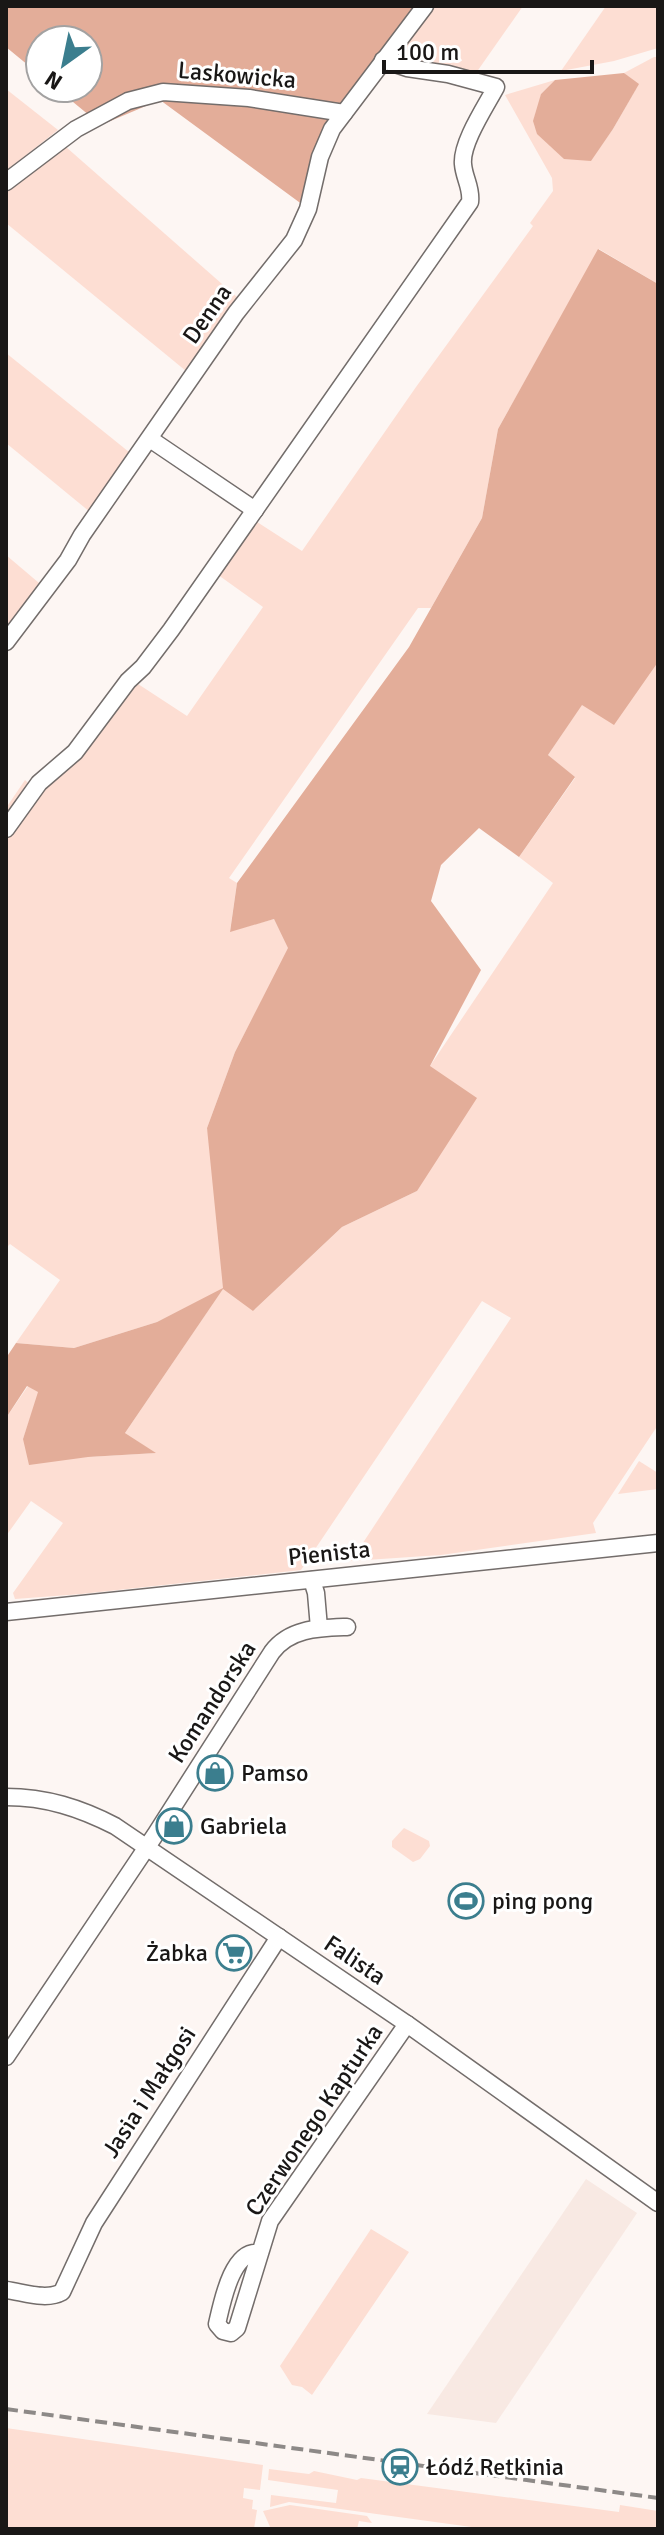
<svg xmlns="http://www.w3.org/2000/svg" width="664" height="2535" font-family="Signika,sans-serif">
  <rect width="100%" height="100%" fill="#fdf6f3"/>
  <!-- built -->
  <path fill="#f8e9e3" d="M 586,2179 L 637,2213 L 496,2423 L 427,2414 Z"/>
  <!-- green -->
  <g fill="#fdded3">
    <path d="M 436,6 L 523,6 L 476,73 L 399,58 L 398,51 Z"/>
    <path d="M 606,6 L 658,6 L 658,48 L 614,61 L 561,71 Z"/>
    <path d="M 654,57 L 658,57 L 658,284 L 599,249 L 498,429 L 482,518 L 431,608 L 418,608 L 229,878 L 237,883 L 230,931 L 274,919 L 289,948 L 235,1052 L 207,1128 L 253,1311 L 342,1227 L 417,1191 L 430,1066 L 553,883 L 519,857 L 575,778 L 548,755 L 582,704 L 614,724 L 658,660 L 658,1425 L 593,1523 L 596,1533 L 441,1555 L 351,1561 L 511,1318 L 482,1301 L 301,1570 L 81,1594 L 15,1599 L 13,1593 L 63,1523 L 31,1501 L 6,1536 L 6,1418 L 28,1386 L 39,1392 L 23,1439 L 88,1457 L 155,1453 L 125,1433 L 222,1290 L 157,1322 L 74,1348 L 16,1343 L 60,1280 L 10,1244 L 6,1248 L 6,808 L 25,780 L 37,791 L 80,759 L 135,682 L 187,716 L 263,607 L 214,572 L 254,520 L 302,551 L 416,387 L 533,226 L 530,223 L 553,191 L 552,178 L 505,95 L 555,80 L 541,94 L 590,161 L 613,129 L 638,85 L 624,73 Z"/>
    <path d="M 6,89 L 58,130 L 6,171 Z"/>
    <path d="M 66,147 L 238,298 L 186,371 L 6,223 L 6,192 Z"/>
    <path d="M 6,353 L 129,452 L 90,512 L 6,443 Z"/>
    <path d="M 6,555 L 39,583 L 6,632 Z"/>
    <path d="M 639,1461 L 658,1473 L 658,1489 L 618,1494 Z"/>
    <path d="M 404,1828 L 429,1841 L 430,1846 L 420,1859 L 413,1862 L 392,1847 L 392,1841 Z"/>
    <path d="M 371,2229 L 409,2252 L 312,2395 L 302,2387 L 292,2385 L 280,2366 Z"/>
    <path d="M 6,2428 L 263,2465 L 260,2490 L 244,2488 L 243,2498 L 253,2500 L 252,2509 L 257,2510 L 254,2529 L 6,2529 Z"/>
    <path d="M 269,2469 L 309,2474 L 314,2471 L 357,2480 L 361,2478 L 619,2512 L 620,2505 L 658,2511 L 658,2529 L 486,2529 L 289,2502 L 270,2507 L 271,2495 L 336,2503 L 338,2490 L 268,2480 Z"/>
    <path d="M 290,2505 L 367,2516 L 372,2523 L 359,2521 L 357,2529 L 271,2529 L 263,2511 Z"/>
  </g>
  <!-- forest -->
  <g fill="#e3ad99">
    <path d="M 6,6 L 418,6 L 326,126 L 303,205 L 160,100 L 101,125 L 56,88 L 88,88 L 88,40 L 40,40 L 40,75 L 6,47 Z"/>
    <path d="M 624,73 L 639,84 L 613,129 L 591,161 L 564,159 L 537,134 L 533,121 L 541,94 L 555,80 Z"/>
    <path d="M 598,249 L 658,284 L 658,662 L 614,725 L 582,705 L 548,755 L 575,777 L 519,857 L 479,828 L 441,865 L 431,901 L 481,970 L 430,1066 L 477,1098 L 417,1191 L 342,1227 L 253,1311 L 223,1289 L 125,1433 L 156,1453 L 88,1457 L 29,1465 L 23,1439 L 38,1392 L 27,1386 L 6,1418 L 6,1358 L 16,1343 L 74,1348 L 157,1322 L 223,1288 L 207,1128 L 235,1052 L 288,948 L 274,919 L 230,932 L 237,883 L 409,647 L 482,518 L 498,429 Z"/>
  </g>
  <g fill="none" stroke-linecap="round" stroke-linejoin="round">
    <defs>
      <g id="minor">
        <path d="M 6,182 L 76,129 L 128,101 L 163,92 L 249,98 L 344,113"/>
        <path d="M 150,439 L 255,510"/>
        <path d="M 6,642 L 68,560 L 82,535 L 236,313 L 294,240 L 308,209 L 320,157 L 332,129 L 425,6"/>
        <path d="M 6,829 L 39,783 L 75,752 L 128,681 L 143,667 L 171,630 L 470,202 C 472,188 464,178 463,164 C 461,143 486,106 496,87 L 448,74 L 407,68 L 383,60"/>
        <path d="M 312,1580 L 316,1593 L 319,1628"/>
        <path d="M 6,1612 L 658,1543"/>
        <path d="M 6,1797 C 46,1797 80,1808 115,1826 L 407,2024 L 658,2203"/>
        <path d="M 6,2057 L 155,1835 L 272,1652 C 290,1628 319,1628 347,1627"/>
        <path d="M 260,2253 C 232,2248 222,2303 217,2324 L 223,2331 L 231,2333 L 237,2328 L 270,2221 L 407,2024"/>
        <path d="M 6,2290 C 23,2292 46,2301 62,2292 L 94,2223 L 279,1937"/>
      </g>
    </defs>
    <!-- minor casing -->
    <use href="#minor" stroke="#736d6b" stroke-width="19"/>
    <!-- minor -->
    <use href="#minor" stroke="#fff" stroke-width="16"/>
    <!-- rail -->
    <path stroke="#8d8987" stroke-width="4" stroke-dasharray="12 6" stroke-linecap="butt" d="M 6,2409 L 658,2498"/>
  </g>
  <!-- icons -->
  <defs>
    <symbol id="shop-ring" viewBox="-11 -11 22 22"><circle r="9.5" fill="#fff" stroke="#3b7e8e" stroke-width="1.5"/><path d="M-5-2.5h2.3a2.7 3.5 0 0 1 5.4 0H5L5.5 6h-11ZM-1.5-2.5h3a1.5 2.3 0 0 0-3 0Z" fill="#3b7e8e"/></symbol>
    <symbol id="stadium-ring" viewBox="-11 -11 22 22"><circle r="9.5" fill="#fff" stroke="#3b7e8e" stroke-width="1.5"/><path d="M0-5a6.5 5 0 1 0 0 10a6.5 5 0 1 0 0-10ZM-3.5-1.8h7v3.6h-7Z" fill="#3b7e8e"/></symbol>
    <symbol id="supermarket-ring" viewBox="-11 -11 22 22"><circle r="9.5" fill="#fff" stroke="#3b7e8e" stroke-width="1.5"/><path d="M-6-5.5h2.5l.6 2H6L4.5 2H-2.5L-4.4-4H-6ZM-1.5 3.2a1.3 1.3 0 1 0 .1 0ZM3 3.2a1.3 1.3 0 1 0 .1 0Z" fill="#3b7e8e"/></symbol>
    <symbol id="station-ring" viewBox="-11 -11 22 22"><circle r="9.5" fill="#fff" stroke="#3b7e8e" stroke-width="1.5"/><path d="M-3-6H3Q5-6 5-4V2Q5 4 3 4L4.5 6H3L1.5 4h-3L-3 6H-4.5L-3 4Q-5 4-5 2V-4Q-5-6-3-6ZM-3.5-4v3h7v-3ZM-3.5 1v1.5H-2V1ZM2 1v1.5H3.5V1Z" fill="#3b7e8e"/></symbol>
  </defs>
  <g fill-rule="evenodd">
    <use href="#shop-ring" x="195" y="1753" width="40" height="40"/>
    <use href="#shop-ring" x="154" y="1806" width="40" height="40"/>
    <use href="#stadium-ring" x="446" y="1881" width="40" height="40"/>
    <use href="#supermarket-ring" x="214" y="1933" width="40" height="40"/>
    <use href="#station-ring" x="380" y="2447" width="40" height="40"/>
  </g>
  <g text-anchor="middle" stroke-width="6" stroke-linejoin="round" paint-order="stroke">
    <!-- street labels -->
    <g font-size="24" fill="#191716" stroke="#fff">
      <text transform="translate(237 75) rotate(5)" y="8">Laskowicka</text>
      <text transform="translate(207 314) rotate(-55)" y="8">Denna</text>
      <text transform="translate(329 1553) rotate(-6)" y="8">Pienista</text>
      <text transform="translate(212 1702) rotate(-57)" y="8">Komandorska</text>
      <text transform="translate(355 1960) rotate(34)" y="8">Falista</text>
      <text transform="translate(149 2092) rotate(-57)" y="8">Jasia i Małgosi</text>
      <text transform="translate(314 2120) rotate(-56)" y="8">Czerwonego Kapturka</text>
    </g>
    <!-- poi labels -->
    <g font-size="24" fill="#191716" stroke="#fff" text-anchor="start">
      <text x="241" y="1781">Pamso</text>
      <text x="200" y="1834">Gabriela</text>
      <text x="492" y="1909">ping pong</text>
      <text x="208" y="1961" text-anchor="end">Żabka</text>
      <text x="426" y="2475">Łódź Retkinia</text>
    </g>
  </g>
  <!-- border -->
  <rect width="664" height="2535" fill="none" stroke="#191716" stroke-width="16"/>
  <!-- north arrow -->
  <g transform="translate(64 64) rotate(213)"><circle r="38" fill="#ffffff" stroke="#a3a2a2" stroke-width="2"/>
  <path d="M0-6L14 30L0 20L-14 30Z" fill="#3b7e8e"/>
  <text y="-12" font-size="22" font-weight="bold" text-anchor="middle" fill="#191716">N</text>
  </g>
  <!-- scale -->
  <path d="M384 60v12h208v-12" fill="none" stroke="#191716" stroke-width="4"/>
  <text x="396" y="60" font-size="24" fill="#191716" stroke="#ffffff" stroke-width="6" paint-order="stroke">100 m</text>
</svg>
